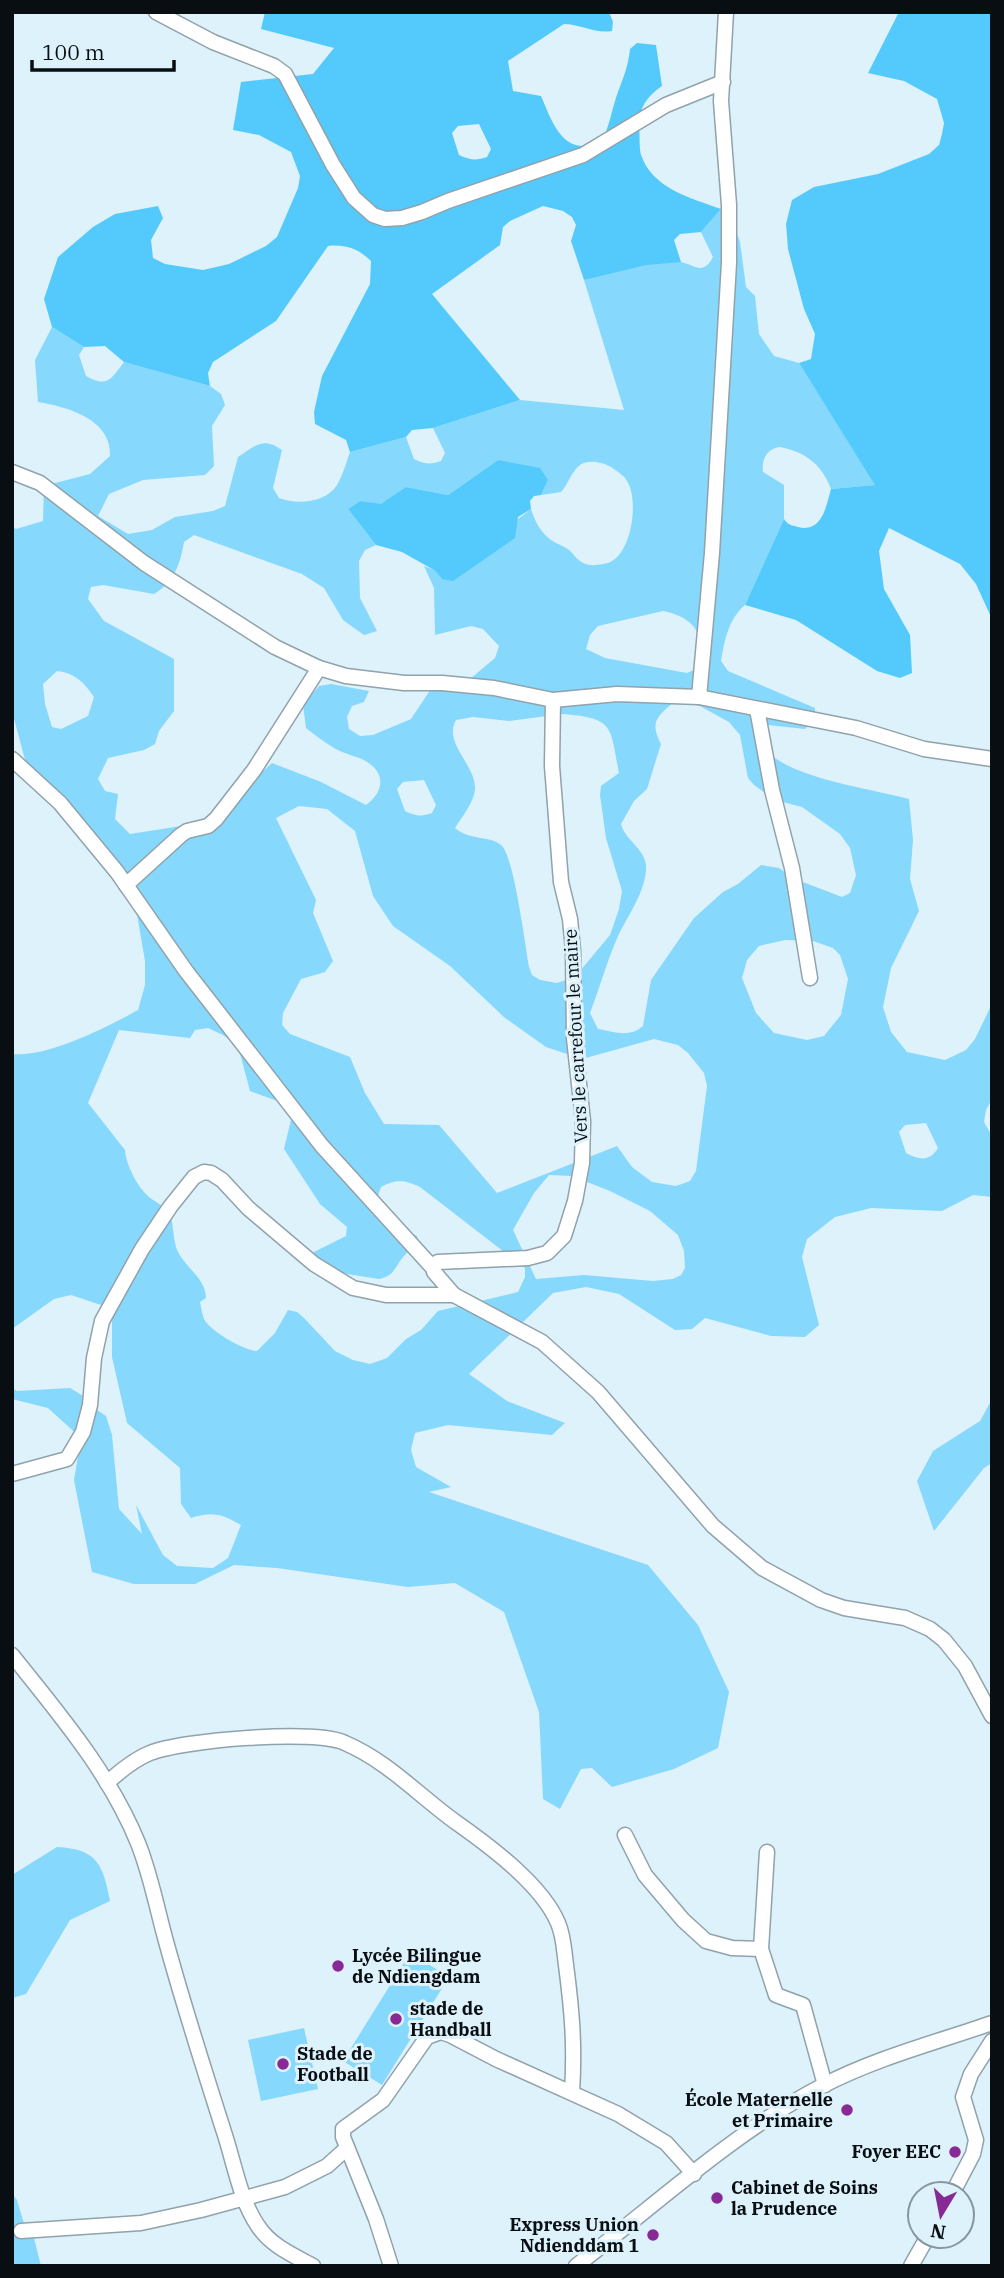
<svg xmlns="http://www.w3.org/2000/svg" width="1004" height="2278" font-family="'IBM Plex Serif',serif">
  <rect width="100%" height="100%" fill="#def2fb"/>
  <!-- green -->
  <g fill="#86d8fd" fill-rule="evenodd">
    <path d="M 721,209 L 731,218 L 740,242 L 746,287 L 755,296 L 759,334 L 774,356 L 799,363 L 876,485 L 831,489 C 822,464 804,451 779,447 C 767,449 761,460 763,472 L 784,485 L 784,519 L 745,605 C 728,620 725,639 721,661 L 728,671 L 815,708 L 815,720 L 805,729 L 768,725 L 762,735 C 764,744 766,752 775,758 C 806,780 871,789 909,799 L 913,840 L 910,879 L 919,911 L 891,968 L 883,1007 L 891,1032 L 907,1052 L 945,1060 L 966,1050 L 975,1039 L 992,1004 L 992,1099 L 986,1110 L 984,1122 L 992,1136 L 992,1197 L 973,1195 L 942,1211 L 871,1208 L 835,1217 L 807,1239 L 802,1257 L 819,1325 L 805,1337 L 771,1336 L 705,1318 L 692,1329 L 675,1330 L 619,1294 L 586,1287 L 553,1293 L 469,1374 L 507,1401 L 565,1423 L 552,1435 L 448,1425 L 415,1433 L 411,1450 L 416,1467 L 451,1487 L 429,1492 L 648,1565 L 698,1625 L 729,1692 L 718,1748 L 674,1769 L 612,1787 L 592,1768 L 581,1769 L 560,1809 L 543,1799 L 539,1712 L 504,1612 L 455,1583 L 408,1587 L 277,1568 L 234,1565 L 195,1584 L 134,1584 L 92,1572 L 74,1480 L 81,1438 L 48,1408 L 12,1399 L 12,1388 L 17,1391 L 70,1388 L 85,1397 L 90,1405 L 106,1416 L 112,1435 L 119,1509 L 142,1534 L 136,1505 L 163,1555 L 177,1566 L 213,1568 L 228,1558 L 241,1525 C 222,1514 213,1511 191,1518 L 181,1504 L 180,1468 L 127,1423 L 112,1357 L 112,1321 L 104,1306 L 71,1295 L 54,1299 L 12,1329 L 12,1054 C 46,1058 108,1027 138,1010 L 145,985 L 145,961 L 132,885 L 28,771 L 12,711 L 12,527 L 16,529 L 43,521 L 44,486 L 90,474 L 110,456 C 112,419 67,407 38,402 L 35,360 L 52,327 L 84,347 L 79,355 L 86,376 C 108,388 111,379 124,362 L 210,386 L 221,394 L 225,405 L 212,426 L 214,466 L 205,475 L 143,480 L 109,494 L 98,516 L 128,534 L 152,530 L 175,517 L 213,511 L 225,506 L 238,457 C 255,446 263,436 282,450 L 273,488 L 279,498 C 297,505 326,503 337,485 C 343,475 346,463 350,452 L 406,437 L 414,459 C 424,464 431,465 441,461 L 445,453 L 433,428 L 520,400 L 624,410 L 584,280 C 608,274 658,258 681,262 C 695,265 703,276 713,257 L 701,232 ZM 498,460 L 548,480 L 541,495 L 561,492 C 569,483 571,472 580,465 C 588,459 603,462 611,467 C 616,471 624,475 627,481 C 639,500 632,550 612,561 C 608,564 601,564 596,565 C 586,566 579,562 573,554 C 567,547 564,547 556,543 C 542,536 535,522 531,509 L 442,579 L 434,570 L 424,566 L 434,588 L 435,635 L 471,626 L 483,629 L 499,646 L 495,658 L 457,690 L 431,689 L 411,719 L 373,735 L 360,736 L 349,729 L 347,717 L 352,706 L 364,702 L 369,691 L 331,684 L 319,686 L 303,705 L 306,728 C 315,735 324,742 334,748 C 345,755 360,756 370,764 C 387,776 381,795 366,805 L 321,782 L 272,763 L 248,785 L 228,817 L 218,824 L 194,824 L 130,834 L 115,819 L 118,794 L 105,791 L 98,779 L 108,758 L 144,750 L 155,744 L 159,731 L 174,711 L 174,659 L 104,621 L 88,599 L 91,587 L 103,585 L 154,594 C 174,582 180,565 184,542 L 194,535 L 302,574 L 324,588 L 343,620 L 364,635 L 377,631 L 360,598 L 359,561 L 365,550 L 376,545 L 348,509 L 360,501 L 381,505 L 406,487 L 448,495 ZM 663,611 C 696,618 706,635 698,668 L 687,673 L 605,658 L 586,649 L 590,635 L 598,626 ZM 57,671 C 75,673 84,682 94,697 L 88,716 L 61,729 L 52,727 L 45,704 L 43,684 ZM 673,703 L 698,705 L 729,722 L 740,735 L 748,778 L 754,785 L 775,800 L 802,807 L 840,834 L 850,848 L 856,875 L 850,893 L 842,897 L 795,879 L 779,868 L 761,865 L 738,884 L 723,892 L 694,918 L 651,980 L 643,1026 C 629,1038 615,1032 598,1029 L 590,1013 C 600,987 607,961 618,936 C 628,915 647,890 646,865 C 644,848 625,840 621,824 L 634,801 L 647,789 L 661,744 C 650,723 656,717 673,703 ZM 562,714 C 615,718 610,726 619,773 L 601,786 L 600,795 L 606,838 L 622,891 L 619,909 L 610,935 L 575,977 L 557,983 L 540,980 L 532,975 L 529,967 C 525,945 514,855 501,845 C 489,835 470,841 455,828 C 462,817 475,801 475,788 C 475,764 443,743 456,720 L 473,717 L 509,721 ZM 424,780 L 436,805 L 432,813 C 422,817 415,816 405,811 L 397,789 L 403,782 ZM 299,806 L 327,809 L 355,831 L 373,896 L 393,926 L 450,966 L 505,1018 L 546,1047 L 582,1059 L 654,1039 L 678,1045 L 688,1053 L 704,1073 L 707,1086 L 696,1171 L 690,1181 L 676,1186 L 652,1182 L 632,1167 L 617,1146 L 497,1193 L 439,1125 L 384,1124 L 365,1093 L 350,1057 L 290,1034 L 282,1025 L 283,1013 L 301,979 L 325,972 L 333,961 L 313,913 L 316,900 L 276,818 ZM 785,940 L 813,941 L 833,948 L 840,955 L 848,979 L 841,1015 L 824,1036 L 807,1040 L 774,1033 L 756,1013 L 742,978 L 747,960 L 759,946 ZM 208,1028 L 223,1035 L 238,1046 L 250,1091 L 294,1107 L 284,1149 L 320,1204 L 347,1227 L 346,1236 L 314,1252 L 314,1261 L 328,1271 L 379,1279 C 395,1276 395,1266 404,1256 C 408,1251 414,1248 419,1244 L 417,1236 L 386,1219 L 375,1204 L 381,1187 C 397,1179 404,1180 420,1187 L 525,1268 L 525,1277 L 518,1292 L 438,1311 L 421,1330 L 406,1339 L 387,1358 L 370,1364 L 353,1360 L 335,1351 L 304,1318 L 297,1312 L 288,1310 L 275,1333 L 257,1351 C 244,1351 209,1330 204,1319 C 202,1314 201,1307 200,1302 L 206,1298 C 206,1279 186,1268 178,1252 C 172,1239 174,1217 168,1211 C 162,1204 152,1201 146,1194 C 136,1184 126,1164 125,1150 L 88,1103 L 119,1030 L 190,1038 L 195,1030 ZM 926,1123 L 938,1148 C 930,1162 919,1160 906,1153 L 899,1132 L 905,1125 ZM 549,1175 L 572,1176 L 610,1191 L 650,1211 L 678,1235 L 684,1251 L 685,1268 L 681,1275 L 673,1279 L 653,1281 L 584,1275 L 536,1279 L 513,1230 L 534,1193 Z"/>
    <path d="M 992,1399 L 992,1463 L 984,1468 L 934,1531 L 917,1481 L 933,1451 L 980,1421 Z"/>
    <path d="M 57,1847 C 97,1849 103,1864 110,1901 L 70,1920 L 26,1994 L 12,1998 L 12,1875 Z"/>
    <path d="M 410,1953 L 449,1977 L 382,2085 L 343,2061 Z"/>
    <path d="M 304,2028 L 318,2089 L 261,2101 L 248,2040 Z"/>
    <path d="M 12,2194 L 17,2200 L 25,2227 L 34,2238 L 41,2266 L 12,2266 Z"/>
  </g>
  <!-- forest -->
  <g fill="#53cafb" fill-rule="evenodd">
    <path d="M 265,12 L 609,12 L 613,22 L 612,31 C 596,34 580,24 564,24 L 508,61 L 513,91 L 541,96 C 550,116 559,148 586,146 C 591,146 598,142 602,141 C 610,125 612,108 618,92 C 624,75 628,67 630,49 L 637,43 L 656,45 L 662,86 C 647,96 638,109 639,127 C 640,135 639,147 641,155 C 653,189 691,198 721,209 L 701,232 L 680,234 L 674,240 L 681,262 L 646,265 L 584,280 L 571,241 L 576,225 L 572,217 L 563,211 L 543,206 L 510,221 L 503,227 L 500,245 L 432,294 L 520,400 L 433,428 L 412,430 L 406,437 L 350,452 L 346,440 L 315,424 L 314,412 L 322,376 L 370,284 L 371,261 C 359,249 345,244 328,246 L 276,321 L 213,362 L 208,373 L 210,386 L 124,362 L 105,346 L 84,347 L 52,327 L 44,299 L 58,257 L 93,227 L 115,214 L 158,206 L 163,218 L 151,240 L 153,258 L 165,264 L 203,270 L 229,264 L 266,246 L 277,237 L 298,188 L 300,176 L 291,152 L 259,135 L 233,130 L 241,82 L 313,74 L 334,48 L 261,29 ZM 479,124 L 491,149 L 487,157 C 476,161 470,160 459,155 L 452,133 L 458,126 Z"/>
    <path d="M 899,12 L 992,12 L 992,619 L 976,584 L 960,564 L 889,528 L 879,551 L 884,589 L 910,635 L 912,673 L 900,678 L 877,671 L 796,620 L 745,605 L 784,519 C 788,525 791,525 798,527 C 822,533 826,507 831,489 L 875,485 L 799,363 L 811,359 L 815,334 L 804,309 L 788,249 L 786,224 L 792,200 L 814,187 L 878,174 L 929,154 L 939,145 L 942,134 L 944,123 L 937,99 L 904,81 L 868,73 Z"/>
    <path d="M 498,460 L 540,468 L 548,480 L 541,495 L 534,496 L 530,501 L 531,509 L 518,517 L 515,538 L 453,581 L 442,579 L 434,570 L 402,552 L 376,545 L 348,509 L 360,501 L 381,504 L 406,487 L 448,495 Z"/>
  </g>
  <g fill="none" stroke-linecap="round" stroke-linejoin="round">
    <defs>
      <g id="minor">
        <path d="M 156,12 L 213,42 L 274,66 L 285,74 L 333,165 L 354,198 L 373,215 L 385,219 L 402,218 L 422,212 L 448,201 L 583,155 L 666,105 L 723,82"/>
        <path d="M 12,472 L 40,483 L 144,563 L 275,647 L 319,668 L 346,676 L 404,683 L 442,683 L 494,688 L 553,700 L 617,694 L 699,697 L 856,728 L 924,749 L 992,759"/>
        <path d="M 699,697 L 712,553 L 729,263 L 729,205 L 721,101 L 726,12"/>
        <path d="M 757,709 L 772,790 L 792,868 L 810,978"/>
        <path d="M 12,759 L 60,803 L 117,872 L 186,971 L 322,1146 L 433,1268"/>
        <path d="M 126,885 L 181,835 L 187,831 L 208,826 L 216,819 L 254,770 L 319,668"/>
        <path d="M 454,1295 L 434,1272 L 434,1264 L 438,1262 L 528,1258 L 547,1253 L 564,1236 L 575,1201 L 582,1163 L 583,1121 L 574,1038 L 573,950 L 570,919 L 561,882 L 552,766 L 553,700"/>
        <path d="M 12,1474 L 67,1459 L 83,1432 L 90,1405 L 94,1358 L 102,1321 L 142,1249 L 170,1207 L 194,1177 L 204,1172 L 211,1173 L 222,1180 L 248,1208 L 314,1264 L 353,1288 L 386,1295 L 454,1295 L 542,1342 L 598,1392 L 713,1526 L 762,1568 L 821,1600 L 844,1608 L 905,1618 L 930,1629 L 944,1640 L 965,1666 L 992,1716"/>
        <path d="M 12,1655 C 59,1714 109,1772 138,1843 C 150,1873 156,1904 164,1934 C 182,2001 203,2066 224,2132 C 234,2162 240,2200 258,2226 C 271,2246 293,2255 313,2266"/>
        <path d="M 107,1783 C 120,1771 133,1760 150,1753 C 182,1740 315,1729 345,1743 C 389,1762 419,1796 457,1823 C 491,1847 542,1885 558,1923 C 564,1937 564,1951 566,1965 C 572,2011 575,2046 572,2092"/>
        <path d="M 625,1835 L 645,1875 L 683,1920 L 706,1941 L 732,1948 L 761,1949"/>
        <path d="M 767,1852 L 761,1949 L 776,1995 L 803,2005 L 825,2085"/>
        <path d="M 952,2194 L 973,2154 L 976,2140 L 963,2097 L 971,2074 L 992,2041"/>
        <path d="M 21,2231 L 141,2223 L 201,2210 L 285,2187 L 327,2166 L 347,2148"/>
        <path d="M 391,2266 L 376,2219 L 343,2137 L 343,2129 L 383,2100 L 427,2037 L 441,2032 L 450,2035 L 496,2059 L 618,2114 L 666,2143 L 694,2174"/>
        <path d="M 576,2266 C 654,2206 734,2132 822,2086 C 876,2058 934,2043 992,2023"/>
        <path d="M 911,2266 L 928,2236"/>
      </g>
    </defs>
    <!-- minor casing -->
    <use href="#minor" stroke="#90a2ab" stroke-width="17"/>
    <!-- minor -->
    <use href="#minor" stroke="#fff" stroke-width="14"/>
  </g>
  <!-- markers -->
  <g fill="#882a95" stroke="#def2fb" stroke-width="2.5">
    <circle cx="338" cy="1966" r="7"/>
    <circle cx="396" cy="2019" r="7"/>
    <circle cx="283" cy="2064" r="7"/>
    <circle cx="847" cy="2110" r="7"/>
    <circle cx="955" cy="2152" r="7"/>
    <circle cx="717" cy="2198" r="7"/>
    <circle cx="653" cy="2235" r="7"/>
  </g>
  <g text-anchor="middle" stroke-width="6" stroke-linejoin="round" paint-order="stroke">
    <!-- street labels -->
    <g font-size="18" fill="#080e12" stroke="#def2fb">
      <text transform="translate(576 1036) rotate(-93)" y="6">Vers le carrefour le maire</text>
    </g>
    <!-- poi labels -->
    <g font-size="18" font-weight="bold" fill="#080e12" stroke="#def2fb" text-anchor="start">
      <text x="352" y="1962">Lycée Bilingue<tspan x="352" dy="21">de Ndiengdam</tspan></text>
      <text x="410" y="2015">stade de<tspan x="410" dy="21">Handball</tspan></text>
      <text x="297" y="2060">Stade de<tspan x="297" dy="21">Football</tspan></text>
      <text x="833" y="2106" text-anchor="end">École Maternelle<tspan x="833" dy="21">et Primaire</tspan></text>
      <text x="941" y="2158" text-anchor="end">Foyer EEC</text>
      <text x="731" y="2194">Cabinet de Soins<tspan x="731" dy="21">la Prudence</tspan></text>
      <text x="639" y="2231" text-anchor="end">Express Union<tspan x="639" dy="21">Ndienddam 1</tspan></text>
    </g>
  </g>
  <!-- border -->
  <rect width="1004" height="2278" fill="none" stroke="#080e12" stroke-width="28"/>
  <!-- north arrow -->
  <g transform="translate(941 2215) rotate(190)"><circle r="33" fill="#def2fb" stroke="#88979e" stroke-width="2"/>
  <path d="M0-5L12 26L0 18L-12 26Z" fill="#882a95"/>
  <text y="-10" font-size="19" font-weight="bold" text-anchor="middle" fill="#080e12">N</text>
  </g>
  <!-- scale -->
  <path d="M32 60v10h142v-10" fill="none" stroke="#080e12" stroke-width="3.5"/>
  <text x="42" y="60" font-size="21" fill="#080e12" stroke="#def2fb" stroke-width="5" paint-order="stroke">100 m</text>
</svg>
